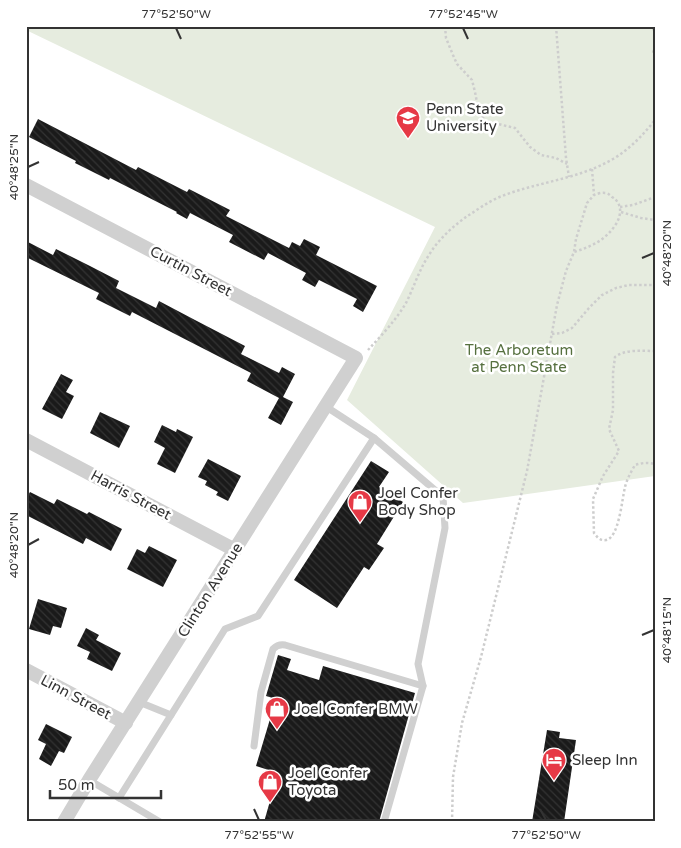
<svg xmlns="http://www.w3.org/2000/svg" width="681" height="848" font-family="'Varela Round',sans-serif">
  <defs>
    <pattern id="forest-crowns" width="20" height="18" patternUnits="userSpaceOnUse" patternTransform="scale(1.25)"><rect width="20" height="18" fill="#e6ecdf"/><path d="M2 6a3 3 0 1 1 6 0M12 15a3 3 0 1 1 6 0" fill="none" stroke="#c6cbc0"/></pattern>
    <pattern id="building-back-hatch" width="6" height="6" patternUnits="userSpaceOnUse" patternTransform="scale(1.25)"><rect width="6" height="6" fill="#1a1a1a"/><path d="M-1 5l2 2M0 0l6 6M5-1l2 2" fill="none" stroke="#333"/></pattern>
  </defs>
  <rect width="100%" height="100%" fill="#fff"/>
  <!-- green -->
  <path fill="#e6ecdf" d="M 26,26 L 655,26 L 655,476 L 463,503 L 347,400 L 435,227 L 26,30 Z"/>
  <!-- forest -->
  <path fill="url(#forest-crowns)" d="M 650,26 L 655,26 L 655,107 Z"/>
  <!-- building -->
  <g fill="url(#building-back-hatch)">
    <path d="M 38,119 L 136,170 L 138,167 L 187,192 L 189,189 L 230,210 L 226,216 L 289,248 L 292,242 L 300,246 L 304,239 L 320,247 L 316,255 L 377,286 L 363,312 L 353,306 L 357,299 L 319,280 L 315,287 L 302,280 L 306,273 L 268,253 L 264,260 L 229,242 L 233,235 L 190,213 L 187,219 L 176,213 L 177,212 L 110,178 L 109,180 L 75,163 L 76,161 L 29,137 Z"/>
    <path d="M 26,241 L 53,255 L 56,249 L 90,266 L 119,281 L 116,288 L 156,308 L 159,301 L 195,320 L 245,346 L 241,354 L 279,373 L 282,367 L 295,374 L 283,397 L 293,402 L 281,425 L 268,418 L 279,398 L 247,381 L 251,373 L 132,312 L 130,316 L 96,299 L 99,293 L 26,257 Z"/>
    <path d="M 61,374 L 73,380 L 66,392 L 74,396 L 62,419 L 42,409 Z"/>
    <path d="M 100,412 L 130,426 L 119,448 L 90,433 Z"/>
    <path d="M 162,425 L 176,432 L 177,429 L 193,437 L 175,473 L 157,464 L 165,448 L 154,442 Z"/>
    <path d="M 208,459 L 241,476 L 228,501 L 216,495 L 218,492 L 205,485 L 207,481 L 198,477 Z"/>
    <path d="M 371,461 L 389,472 L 379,487 L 403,502 L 377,544 L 384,548 L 369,570 L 364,567 L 337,608 L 294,580 Z"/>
    <path d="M 30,492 L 54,504 L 57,499 L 87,514 L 89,512 L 122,529 L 111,551 L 86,538 L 83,544 L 26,515 L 26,499 Z"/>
    <path d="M 149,546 L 177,560 L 163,587 L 127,569 L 137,549 L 145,553 Z"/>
    <path d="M 38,599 L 67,608 L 61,628 L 53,626 L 50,635 L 29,629 Z"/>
    <path d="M 86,628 L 99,635 L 96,640 L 121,653 L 112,671 L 87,659 L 90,652 L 77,646 Z"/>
    <path d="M 278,655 L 291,659 L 287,670 L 319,680 L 323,666 L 415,693 L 379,822 L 264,822 L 278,773 L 256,766 L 276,699 L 266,696 Z"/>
    <path d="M 46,724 L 72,737 L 64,753 L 59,751 L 51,766 L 39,759 L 46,744 L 38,740 Z"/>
    <path d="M 547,730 L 560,732 L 559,738 L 576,740 L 564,822 L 532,822 Z"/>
  </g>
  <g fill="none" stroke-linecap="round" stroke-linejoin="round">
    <!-- path -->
    <g stroke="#cdcdcd" stroke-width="2.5" stroke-dasharray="2.5 2.5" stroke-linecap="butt">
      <path d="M 445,26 L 446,38 L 453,55 L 457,64 L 472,80 L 475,92 L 478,108 L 485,121 L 515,128 L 530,147 L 541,155 L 556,158 L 567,164"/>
      <path d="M 556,26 L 566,158 L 569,177"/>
      <path d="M 592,169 L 594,195"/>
      <path d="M 620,207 L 633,205 L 655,197"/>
      <path d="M 621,212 L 641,218 L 655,220"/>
      <path d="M 552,334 L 562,333 L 572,328 L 589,308 L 602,295 L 616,288 L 629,285 L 655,285"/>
      <path d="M 368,350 C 381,336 396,320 406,303 C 414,287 419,270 429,255 C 438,240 451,228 466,217 C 477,210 489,201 502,196 C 538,182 579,179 613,159 C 630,149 643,135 655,120"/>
      <path d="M 655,351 C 642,351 625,349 615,357 L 613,373 L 613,410 L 609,429 L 619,451 L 603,476 L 593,499 L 594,533 C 597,537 600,541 606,540 C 619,538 622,499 625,487 C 627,479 631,472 635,465 C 641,463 648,462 655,464"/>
      <path d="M 452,822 L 453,777 L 462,723 L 481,657 L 527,471 L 557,305 L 566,271 L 574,252 L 576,239 L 587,203 L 594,195 C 597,194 602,192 605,193 C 608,193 610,195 612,197 C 624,204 621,218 614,227 C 604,241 590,247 574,252"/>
    </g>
    <!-- lane -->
    <g stroke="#d0d0d0" stroke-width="7">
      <path d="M 325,406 L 374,438 L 443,497 L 445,528 L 418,664 L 423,686 L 384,822"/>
      <path d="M 139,702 L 171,715"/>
      <path d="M 254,746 L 261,692 L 273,649 C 277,645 280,644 285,645 L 423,686"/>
      <path d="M 89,780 L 160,822"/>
      <path d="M 119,798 L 225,629 L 258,616 L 374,438"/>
    </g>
    <!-- street -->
    <g stroke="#d0d0d0" stroke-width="14">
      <path d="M 26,185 L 356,358 L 89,780 L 64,822"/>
      <path d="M 26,440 L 235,550"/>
      <path d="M 26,670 L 126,723"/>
    </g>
  </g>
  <!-- ticks -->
  <path fill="none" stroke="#333" stroke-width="2" d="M 176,28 L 181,39M 463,28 L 468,39M 28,167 L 39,162M 642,258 L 654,253M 28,545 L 39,539M 642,635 L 654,630M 254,809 L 259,820M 540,809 L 546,820"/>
  <!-- icons -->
  <defs>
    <symbol id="university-pin" viewBox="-11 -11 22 30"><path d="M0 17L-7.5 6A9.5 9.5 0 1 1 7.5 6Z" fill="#e63946" stroke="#fff"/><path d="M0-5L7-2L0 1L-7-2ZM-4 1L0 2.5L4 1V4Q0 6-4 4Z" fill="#fff"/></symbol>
    <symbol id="shop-pin" viewBox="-11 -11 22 30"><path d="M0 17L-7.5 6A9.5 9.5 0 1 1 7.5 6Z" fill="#e63946" stroke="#fff"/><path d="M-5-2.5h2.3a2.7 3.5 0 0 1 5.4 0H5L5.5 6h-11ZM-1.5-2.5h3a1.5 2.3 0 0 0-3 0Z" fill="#fff"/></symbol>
    <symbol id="hotel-pin" viewBox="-11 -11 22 30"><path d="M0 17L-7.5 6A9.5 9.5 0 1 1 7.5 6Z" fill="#e63946" stroke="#fff"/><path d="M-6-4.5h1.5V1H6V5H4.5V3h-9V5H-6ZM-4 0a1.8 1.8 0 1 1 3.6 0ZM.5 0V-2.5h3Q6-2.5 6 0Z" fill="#fff"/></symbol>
  </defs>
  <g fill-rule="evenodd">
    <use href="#university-pin" x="394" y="104" width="28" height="38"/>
    <use href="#shop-pin" x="346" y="488" width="28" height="38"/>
    <use href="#shop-pin" x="263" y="695" width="28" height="38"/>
    <use href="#hotel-pin" x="540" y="746" width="28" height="38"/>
    <use href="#shop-pin" x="256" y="768" width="28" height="38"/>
  </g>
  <g text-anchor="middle" stroke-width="5" stroke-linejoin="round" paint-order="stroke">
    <!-- poi labels -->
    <g font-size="15" fill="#333" stroke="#fff" text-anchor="start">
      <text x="426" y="114">Penn State<tspan x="426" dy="17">University</tspan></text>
      <text x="378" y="498">Joel Confer<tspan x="378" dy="17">Body Shop</tspan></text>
      <text x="294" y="714">Joel Confer BMW</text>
      <text x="572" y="765">Sleep Inn</text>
      <text x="288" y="778">Joel Confer<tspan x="288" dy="17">Toyota</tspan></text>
    </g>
    <!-- street labels -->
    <g font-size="15" fill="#333" stroke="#fff">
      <text transform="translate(191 271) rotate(28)" y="5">Curtin Street</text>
      <text transform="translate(131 495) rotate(28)" y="5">Harris Street</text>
      <text transform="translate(210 590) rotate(-58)" y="5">Clinton Avenue</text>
      <text transform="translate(76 697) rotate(28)" y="5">Linn Street</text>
    </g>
    <!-- park labels -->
    <g font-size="15" fill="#56703f" stroke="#fff">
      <text x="519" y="355">The Arboretum<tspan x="519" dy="17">at Penn State</tspan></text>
    </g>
  </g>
  <!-- border -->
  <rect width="681" height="848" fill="none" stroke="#ffffff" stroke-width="55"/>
  <!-- scale -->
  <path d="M50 790v8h111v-8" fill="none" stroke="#333333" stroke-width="2.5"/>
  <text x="58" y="790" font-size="15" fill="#333333" stroke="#ffffff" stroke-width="4" paint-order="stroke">50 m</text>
  <rect x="28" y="28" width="626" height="792" fill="none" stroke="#333" stroke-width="2"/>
  <g font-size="12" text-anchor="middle" fill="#333">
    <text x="176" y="18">77°52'50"W</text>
    <text x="463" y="18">77°52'45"W</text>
    <text transform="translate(14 167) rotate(-90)" y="4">40°48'25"N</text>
    <text transform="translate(667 253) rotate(-90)" y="4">40°48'20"N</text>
    <text transform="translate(14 545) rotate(-90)" y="4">40°48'20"N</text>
    <text transform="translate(667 630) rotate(-90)" y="4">40°48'15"N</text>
    <text x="259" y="839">77°52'55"W</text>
    <text x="546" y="839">77°52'50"W</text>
  </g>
</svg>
